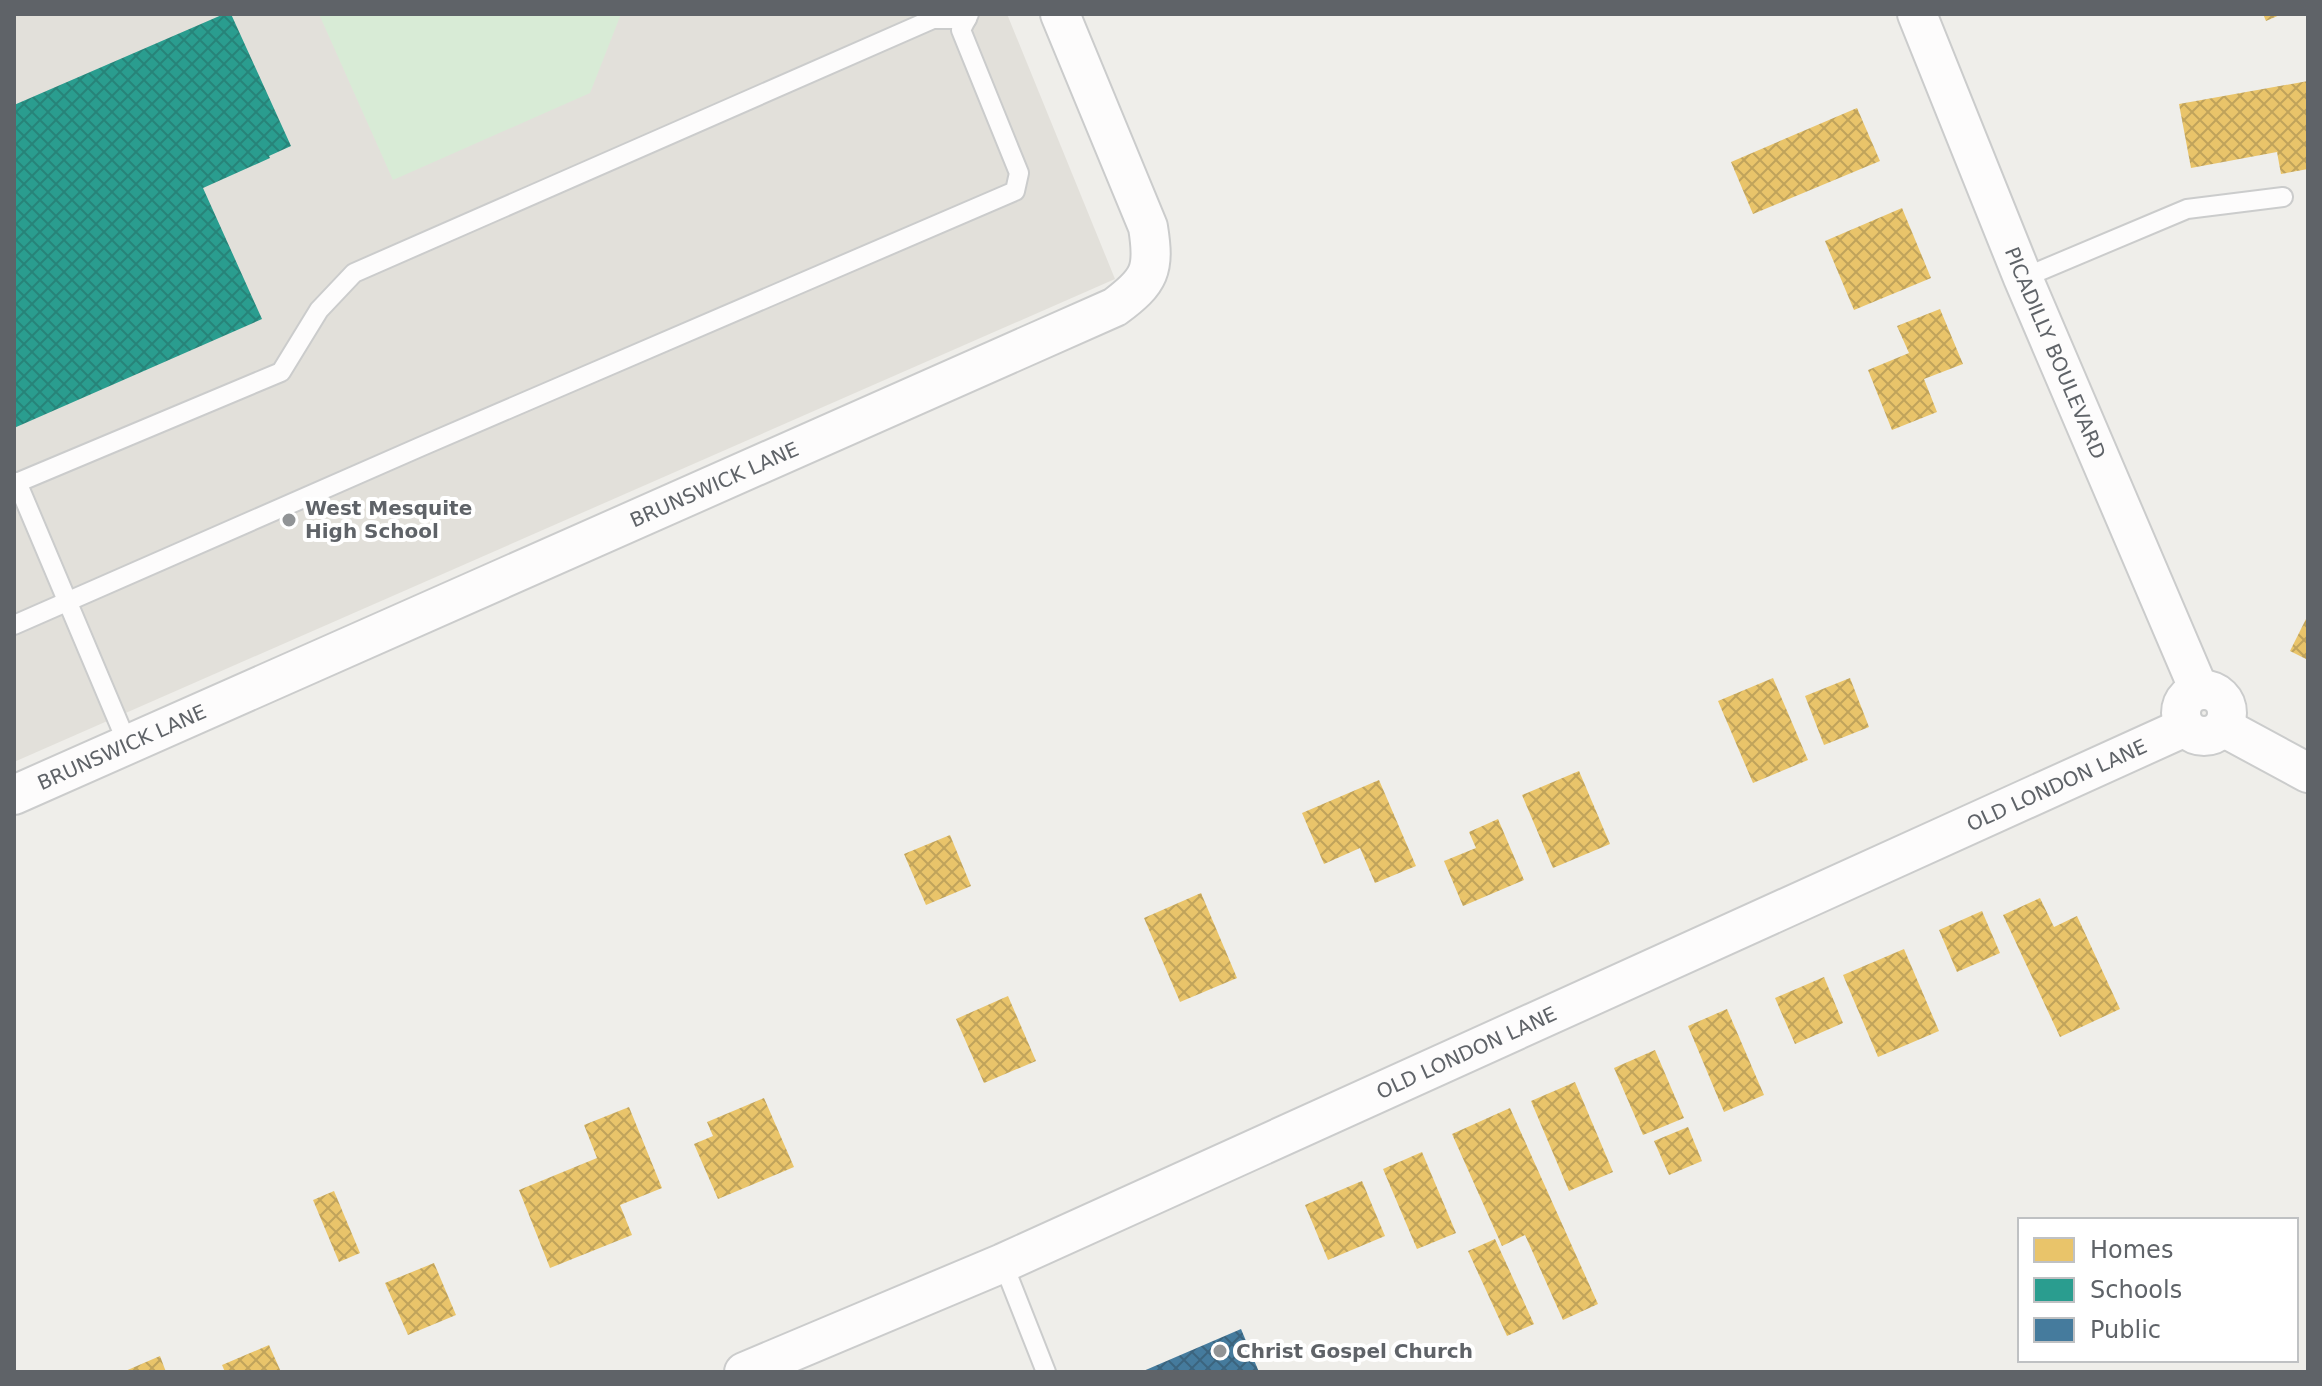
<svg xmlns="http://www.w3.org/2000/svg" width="2322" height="1386" font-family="'DejaVu Sans',sans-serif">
  <defs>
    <pattern id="homes-cross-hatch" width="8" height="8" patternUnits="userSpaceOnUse" patternTransform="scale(2)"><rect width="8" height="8" fill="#e9c46a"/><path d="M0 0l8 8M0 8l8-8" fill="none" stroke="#c0a35b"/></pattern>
    <pattern id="schools-cross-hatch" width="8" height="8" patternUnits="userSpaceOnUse" patternTransform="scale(2)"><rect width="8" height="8" fill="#2a9d8f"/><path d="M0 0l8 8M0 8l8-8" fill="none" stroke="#278479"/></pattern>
    <pattern id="public-cross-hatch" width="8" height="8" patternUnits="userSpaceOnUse" patternTransform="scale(2)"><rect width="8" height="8" fill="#457b9d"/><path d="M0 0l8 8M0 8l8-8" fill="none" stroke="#3b647e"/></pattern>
  </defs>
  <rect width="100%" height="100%" fill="#efeeea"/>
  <!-- education -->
  <path fill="#e2e0da" d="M 14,14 L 1007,14 L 1115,279 L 14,762 Z"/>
  <!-- pitch -->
  <path fill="#d8ebd6" d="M 319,14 L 621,14 L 590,93 L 393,180 Z"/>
  <!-- homes -->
  <g fill="url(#homes-cross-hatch)">
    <path d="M 2263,14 L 2282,14 L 2266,21 Z"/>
    <path d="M 2308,81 L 2308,169 L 2281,174 L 2277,152 L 2191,168 L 2179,104 Z"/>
    <path d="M 1857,108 L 1880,161 L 1753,214 L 1731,162 Z"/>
    <path d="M 1902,208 L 1931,278 L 1854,310 L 1825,241 Z"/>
    <path d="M 1940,309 L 1963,364 L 1924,379 L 1937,412 L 1892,430 L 1868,370 L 1909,353 L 1897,326 Z"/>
    <path d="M 2308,615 L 2308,660 L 2290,651 Z"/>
    <path d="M 1773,678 L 1808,760 L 1753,783 L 1718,701 Z"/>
    <path d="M 1850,678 L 1869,727 L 1824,745 L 1805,696 Z"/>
    <path d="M 1579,771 L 1610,844 L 1553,868 L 1522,795 Z"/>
    <path d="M 1379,780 L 1416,866 L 1375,883 L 1360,848 L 1324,864 L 1302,813 Z"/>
    <path d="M 1498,819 L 1524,880 L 1463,906 L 1444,861 L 1476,848 L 1469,832 Z"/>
    <path d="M 950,835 L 971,886 L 926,905 L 904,854 Z"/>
    <path d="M 1201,893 L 1237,978 L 1180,1002 L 1144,918 Z"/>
    <path d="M 2040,898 L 2054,927 L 2077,916 L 2120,1009 L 2060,1037 L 2003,915 Z"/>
    <path d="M 1982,911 L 2000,953 L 1957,972 L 1939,930 Z"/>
    <path d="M 1904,949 L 1939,1031 L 1878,1057 L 1843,975 Z"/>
    <path d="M 1824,977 L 1843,1023 L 1795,1044 L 1775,998 Z"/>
    <path d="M 1008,996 L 1036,1061 L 984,1083 L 956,1019 Z"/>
    <path d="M 1727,1009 L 1764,1095 L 1724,1112 L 1688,1026 Z"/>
    <path d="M 1655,1050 L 1684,1118 L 1643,1135 L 1614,1068 Z"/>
    <path d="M 1575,1082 L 1613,1172 L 1569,1191 L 1531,1101 Z"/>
    <path d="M 764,1098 L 794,1167 L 718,1199 L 694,1144 L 713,1136 L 707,1122 Z"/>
    <path d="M 629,1107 L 662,1188 L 620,1205 L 632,1235 L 550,1268 L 519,1190 L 597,1158 L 584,1125 Z"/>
    <path d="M 1510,1108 L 1598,1304 L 1563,1320 L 1525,1235 L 1502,1246 L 1452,1134 Z"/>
    <path d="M 1688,1127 L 1702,1161 L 1669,1175 L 1654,1141 Z"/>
    <path d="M 1422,1152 L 1456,1233 L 1417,1249 L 1383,1169 Z"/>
    <path d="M 1362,1181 L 1385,1236 L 1328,1260 L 1305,1205 Z"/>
    <path d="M 334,1191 L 360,1253 L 339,1262 L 313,1200 Z"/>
    <path d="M 1495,1239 L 1534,1324 L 1507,1336 L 1468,1251 Z"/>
    <path d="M 434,1263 L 456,1315 L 408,1335 L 385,1283 Z"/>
    <path d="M 269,1345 L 281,1372 L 225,1372 L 222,1365 Z"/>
    <path d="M 160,1356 L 166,1372 L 123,1372 Z"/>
  </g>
  <!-- schools -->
  <path fill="url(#schools-cross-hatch)" d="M 224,14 L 231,14 L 291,146 L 269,156 L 270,158 L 203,188 L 262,319 L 14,428 L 14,105 Z"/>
  <!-- public -->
  <path fill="url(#public-cross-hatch)" d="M 1241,1329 L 1259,1372 L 1141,1372 Z"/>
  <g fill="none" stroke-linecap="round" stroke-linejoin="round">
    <defs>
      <g id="service">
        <path d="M 2023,278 L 2187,209 L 2283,197"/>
        <path d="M 17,482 L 128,745"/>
        <path d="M 14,484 L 281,372 L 319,310 L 354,273 L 933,19 L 967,19"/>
        <path d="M 14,625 L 420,447 L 1015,191 L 1019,173 L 961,30 L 969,14"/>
        <path d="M 1003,1263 L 1046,1372"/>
      </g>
      <g id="minor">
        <path id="s1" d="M 1917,14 L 2023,278 L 2199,690"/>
        <circle cx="2204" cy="713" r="23"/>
        <path d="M 2223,727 L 2308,773"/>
        <path id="s2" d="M 14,795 L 1115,307 C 1150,281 1155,270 1148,227 L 1060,14"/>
        <path id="s3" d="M 744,1372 L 1003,1263 L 2185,727"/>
      </g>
    </defs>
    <!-- service casing -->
    <use href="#service" stroke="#cbcccc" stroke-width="22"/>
    <!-- minor casing -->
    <use href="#minor" stroke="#cbcccc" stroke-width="42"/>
    <!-- service -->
    <use href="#service" stroke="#fdfcfc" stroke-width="18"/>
    <!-- minor -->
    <use href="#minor" stroke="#fdfcfc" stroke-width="38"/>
  </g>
  <!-- markers -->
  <g fill="#919496" stroke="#fff" stroke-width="3">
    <circle cx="289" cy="520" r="8"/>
    <circle cx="1220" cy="1351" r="8"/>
  </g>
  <g text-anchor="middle" stroke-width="8" stroke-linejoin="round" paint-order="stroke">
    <!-- street labels -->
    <g font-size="20" fill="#5f6368" stroke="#fff">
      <text dy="7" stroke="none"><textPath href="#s1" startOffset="366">PICADILLY BOULEVARD</textPath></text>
      <text dy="7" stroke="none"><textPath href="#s2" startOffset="766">BRUNSWICK LANE</textPath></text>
      <text dy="7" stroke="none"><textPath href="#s2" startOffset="118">BRUNSWICK LANE</textPath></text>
      <text dy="7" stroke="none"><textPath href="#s3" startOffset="1438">OLD LONDON LANE</textPath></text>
      <text dy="7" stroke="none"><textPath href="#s3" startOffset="790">OLD LONDON LANE</textPath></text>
    </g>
    <!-- poi labels -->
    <g font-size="20" font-weight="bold" fill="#5f6368" stroke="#fff" text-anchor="start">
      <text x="305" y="515">West Mesquite<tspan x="305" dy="23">High School</tspan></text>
      <text x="1236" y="1358">Christ Gospel Church</text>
    </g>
  </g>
  <!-- border -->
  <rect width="2322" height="1386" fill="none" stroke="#5f6368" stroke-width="32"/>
  <!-- legend -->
  <rect x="2018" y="1218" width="280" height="144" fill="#ffffff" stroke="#bfc1c3" stroke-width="2"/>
  <rect x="2034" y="1238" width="40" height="24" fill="#e9c46a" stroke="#bfc1c3" stroke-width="2"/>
  <text x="2090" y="1258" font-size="24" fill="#5f6368">Homes</text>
  <rect x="2034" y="1278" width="40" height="24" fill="#2a9d8f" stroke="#bfc1c3" stroke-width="2"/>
  <text x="2090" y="1298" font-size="24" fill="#5f6368">Schools</text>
  <rect x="2034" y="1318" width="40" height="24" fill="#457b9d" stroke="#bfc1c3" stroke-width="2"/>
  <text x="2090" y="1338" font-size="24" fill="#5f6368">Public</text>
</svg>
